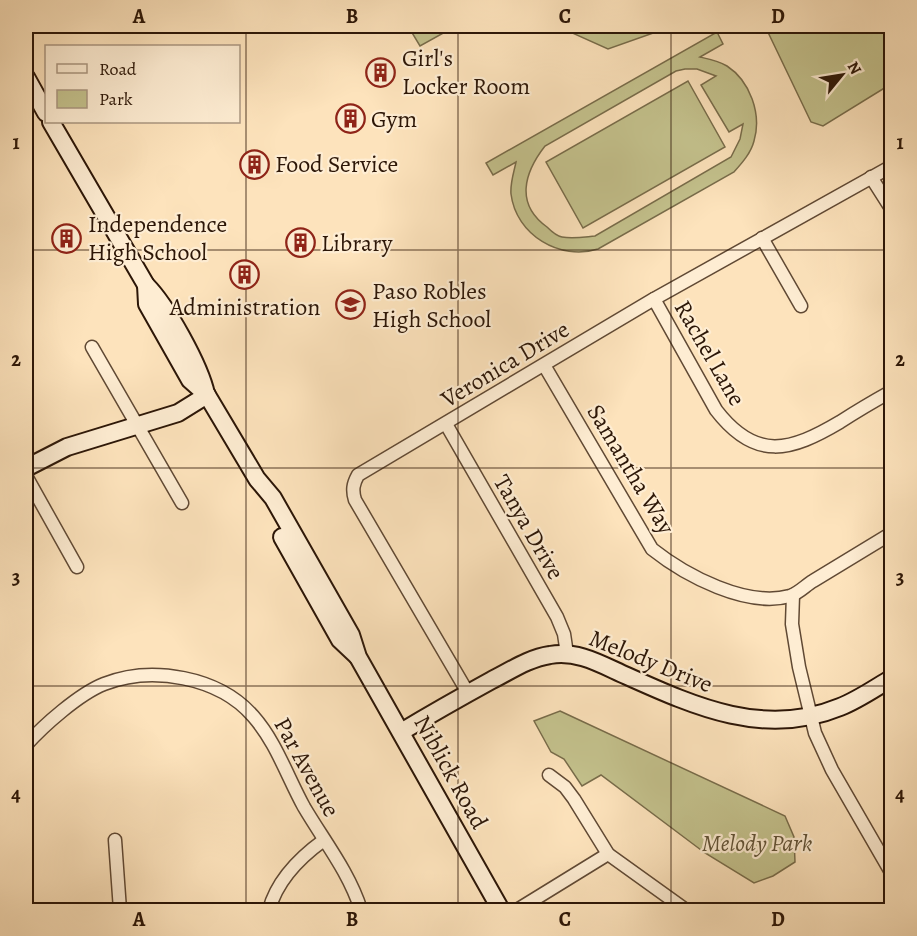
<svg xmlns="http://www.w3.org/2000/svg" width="917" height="936" font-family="Alegreya,serif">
  <rect width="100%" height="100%" fill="#fde3bc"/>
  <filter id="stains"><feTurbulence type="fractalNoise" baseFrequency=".00333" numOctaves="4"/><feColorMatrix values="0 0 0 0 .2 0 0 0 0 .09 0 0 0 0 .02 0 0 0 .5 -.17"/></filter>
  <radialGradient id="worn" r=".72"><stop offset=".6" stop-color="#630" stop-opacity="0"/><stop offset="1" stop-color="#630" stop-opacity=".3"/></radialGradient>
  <!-- green -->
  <g fill="#c4c28d" stroke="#786c4a" stroke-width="1.5" fill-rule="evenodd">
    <path d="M 408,26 L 456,26 L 420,46 Z"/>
    <path d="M 565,26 L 673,26 L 608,49 L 570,32 Z"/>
    <path d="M 765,26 L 891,26 L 891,84 L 823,126 L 811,122 Z"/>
    <path d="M 717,32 L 723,44 L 700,57 C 709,59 719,61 727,66 C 750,81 762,114 754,141 C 751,153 742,163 734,172 L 598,249 C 560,261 516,235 511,194 C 510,183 514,172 516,162 L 493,175 L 486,163 ZM 685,69 L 697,69 L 716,76 L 701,85 L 729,132 L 743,124 L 740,139 L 731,157 L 595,236 C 584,237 573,239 562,237 C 556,236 551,231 547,227 C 515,204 524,173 545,146 L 676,71 Z"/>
    <path d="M 688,81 L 725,147 L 583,228 L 546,162 Z"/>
    <path d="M 560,711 L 785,816 L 794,837 L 795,862 L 773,876 L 754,883 L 705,853 L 601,775 L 582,786 L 564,759 L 551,752 L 534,721 Z"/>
  </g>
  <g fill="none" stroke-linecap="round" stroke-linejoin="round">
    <defs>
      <g id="street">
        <path d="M 871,177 L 892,210"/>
        <path d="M 762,238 L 801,306"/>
        <path d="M 654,299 L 716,410 C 756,462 791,451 840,422 C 857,411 874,401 892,391"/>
        <path d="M 92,347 L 182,503"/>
        <path d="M 544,365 L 652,549 C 686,576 747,608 790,596 C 799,593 806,585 813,581 C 839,565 866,549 892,533"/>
        <path d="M 446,424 L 557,617 L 564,634 L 567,654"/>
        <path d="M 26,476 L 77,567"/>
        <path d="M 793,595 L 792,624 L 799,667 L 815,733 L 832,770 L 892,874"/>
        <path d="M 468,693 L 355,500 C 352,490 353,484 358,475 L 654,299 L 892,166"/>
        <path d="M 26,745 C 44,725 79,694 104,684 C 152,665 219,677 253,716 C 276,742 287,776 304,807 C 324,841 349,872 361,910"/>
        <path d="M 549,775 L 565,787 L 574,799 L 608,854 L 686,910"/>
        <path d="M 115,840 L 120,910"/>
        <path d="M 269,910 C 277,880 299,858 324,840"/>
        <path d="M 517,910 L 608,854"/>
      </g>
      <g id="secondary">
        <path d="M 26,77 L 46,113"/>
        <path d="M 51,122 L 146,285 C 167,306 200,366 206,394"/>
        <path d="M 146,285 L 147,304 L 190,380 L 207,395 L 257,479 L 273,498 L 351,635 L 358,657 L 501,910"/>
        <path d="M 26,468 L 67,447 L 178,413 L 207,395"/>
        <path d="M 282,537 L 340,640 L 357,656"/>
        <path d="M 401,732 C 431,714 461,697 492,680 C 510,671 529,658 550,655 C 578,650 602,665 627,676 C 696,707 765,738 840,707 C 858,700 875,688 892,678"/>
      </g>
    </defs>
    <!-- street casing -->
    <use href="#street" stroke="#604934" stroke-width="15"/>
    <!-- secondary casing -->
    <use href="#secondary" stroke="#2c1607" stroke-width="20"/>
    <!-- street -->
    <use href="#street" stroke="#feedd3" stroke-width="12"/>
    <!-- secondary -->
    <use href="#secondary" stroke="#feedd3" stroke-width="16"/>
  </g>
  <!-- grid -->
  <path fill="none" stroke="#2c1607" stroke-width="1.5" stroke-opacity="0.55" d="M 246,26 L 246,910M 458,26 L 458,910M 671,26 L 671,910M 26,250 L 892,250M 26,468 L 892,468M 26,686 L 892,686"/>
  <!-- icons -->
  <defs>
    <symbol id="building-ring" viewBox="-11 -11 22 22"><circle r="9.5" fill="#feedd3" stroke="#8f2418" stroke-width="1.5"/><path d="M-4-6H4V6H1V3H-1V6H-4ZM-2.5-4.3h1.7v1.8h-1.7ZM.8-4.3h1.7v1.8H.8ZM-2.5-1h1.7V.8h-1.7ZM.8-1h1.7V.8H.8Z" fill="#8f2418"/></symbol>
    <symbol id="school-ring" viewBox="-11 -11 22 22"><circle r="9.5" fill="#feedd3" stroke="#8f2418" stroke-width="1.5"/><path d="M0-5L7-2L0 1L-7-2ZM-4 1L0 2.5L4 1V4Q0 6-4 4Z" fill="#8f2418"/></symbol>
  </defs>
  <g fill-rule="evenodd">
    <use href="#building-ring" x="364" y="56" width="33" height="33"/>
    <use href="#building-ring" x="334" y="102" width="33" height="33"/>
    <use href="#building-ring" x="238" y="148" width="33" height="33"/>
    <use href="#building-ring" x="50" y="222" width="33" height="33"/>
    <use href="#building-ring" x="284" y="226" width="33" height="33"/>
    <use href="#building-ring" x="228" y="258" width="33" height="33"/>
    <use href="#school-ring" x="334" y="288" width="33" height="33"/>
  </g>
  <g text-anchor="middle" stroke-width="4.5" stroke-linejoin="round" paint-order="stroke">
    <!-- poi labels -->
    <g font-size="24" fill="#2c1607" stroke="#feedd3" text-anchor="start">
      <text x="402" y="66">Girl's<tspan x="402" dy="28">Locker Room</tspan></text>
      <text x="371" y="127">Gym</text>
      <text x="275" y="172">Food Service</text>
      <text x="88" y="232">Independence<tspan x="88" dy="28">High School</tspan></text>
      <text x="321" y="251">Library</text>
      <text x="372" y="299">Paso Robles<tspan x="372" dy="28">High School</tspan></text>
      <text x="245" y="315" text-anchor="middle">Administration</text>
    </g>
    <!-- street labels -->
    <g font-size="24" fill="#2c1607" stroke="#feedd3">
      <text transform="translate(710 353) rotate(60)" y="8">Rachel Lane</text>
      <text transform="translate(505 364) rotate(-31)" y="8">Veronica Drive</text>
      <text transform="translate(631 469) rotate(59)" y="8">Samantha Way</text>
      <text transform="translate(529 527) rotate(60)" y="8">Tanya Drive</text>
      <text transform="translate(651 661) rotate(22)" y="8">Melody Drive</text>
      <text transform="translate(307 767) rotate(61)" y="8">Par Avenue</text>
      <text transform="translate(451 772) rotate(61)" y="8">Niblick Road</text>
    </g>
    <!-- park labels -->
    <g font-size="24" font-style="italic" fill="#615236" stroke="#feedd3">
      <text x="757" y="851">Melody Park</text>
    </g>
  </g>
  <!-- margin -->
  <rect width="917" height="936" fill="none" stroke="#fde3bc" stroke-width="66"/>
  <!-- legend -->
  <rect x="45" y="45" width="195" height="78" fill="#feedd3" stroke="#aa9781" stroke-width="1.5"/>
  <rect x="57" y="64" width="30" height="9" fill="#feedd3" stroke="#aa9781" stroke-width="1.5"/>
  <text x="99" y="75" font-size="18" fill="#2c1607">Road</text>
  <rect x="57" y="90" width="30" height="18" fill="#c4c28d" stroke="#aa9781" stroke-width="1.5"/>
  <text x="99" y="105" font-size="18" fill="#2c1607">Park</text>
  <!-- north arrow -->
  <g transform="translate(842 75) rotate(60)" stroke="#feedd3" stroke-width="4.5" paint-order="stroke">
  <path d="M0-4.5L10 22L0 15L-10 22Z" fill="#2c1607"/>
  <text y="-9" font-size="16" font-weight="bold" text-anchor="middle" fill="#2c1607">N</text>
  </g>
  <rect x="33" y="33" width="851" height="870" fill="none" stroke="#2c1607" stroke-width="2"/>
  <g font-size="20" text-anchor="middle" font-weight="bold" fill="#2c1607">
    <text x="139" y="23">A</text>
    <text x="352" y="23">B</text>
    <text x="565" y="23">C</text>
    <text x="778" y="23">D</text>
    <text x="16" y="149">1</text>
    <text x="900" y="149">1</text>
    <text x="16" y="366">2</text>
    <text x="900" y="366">2</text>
    <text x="16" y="584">3</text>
    <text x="900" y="584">3</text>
    <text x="16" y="801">4</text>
    <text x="900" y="801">4</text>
    <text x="139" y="926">A</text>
    <text x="352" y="926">B</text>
    <text x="565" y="926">C</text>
    <text x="778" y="926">D</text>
  </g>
  <rect width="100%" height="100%" filter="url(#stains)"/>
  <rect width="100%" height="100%" fill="url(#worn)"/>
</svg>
